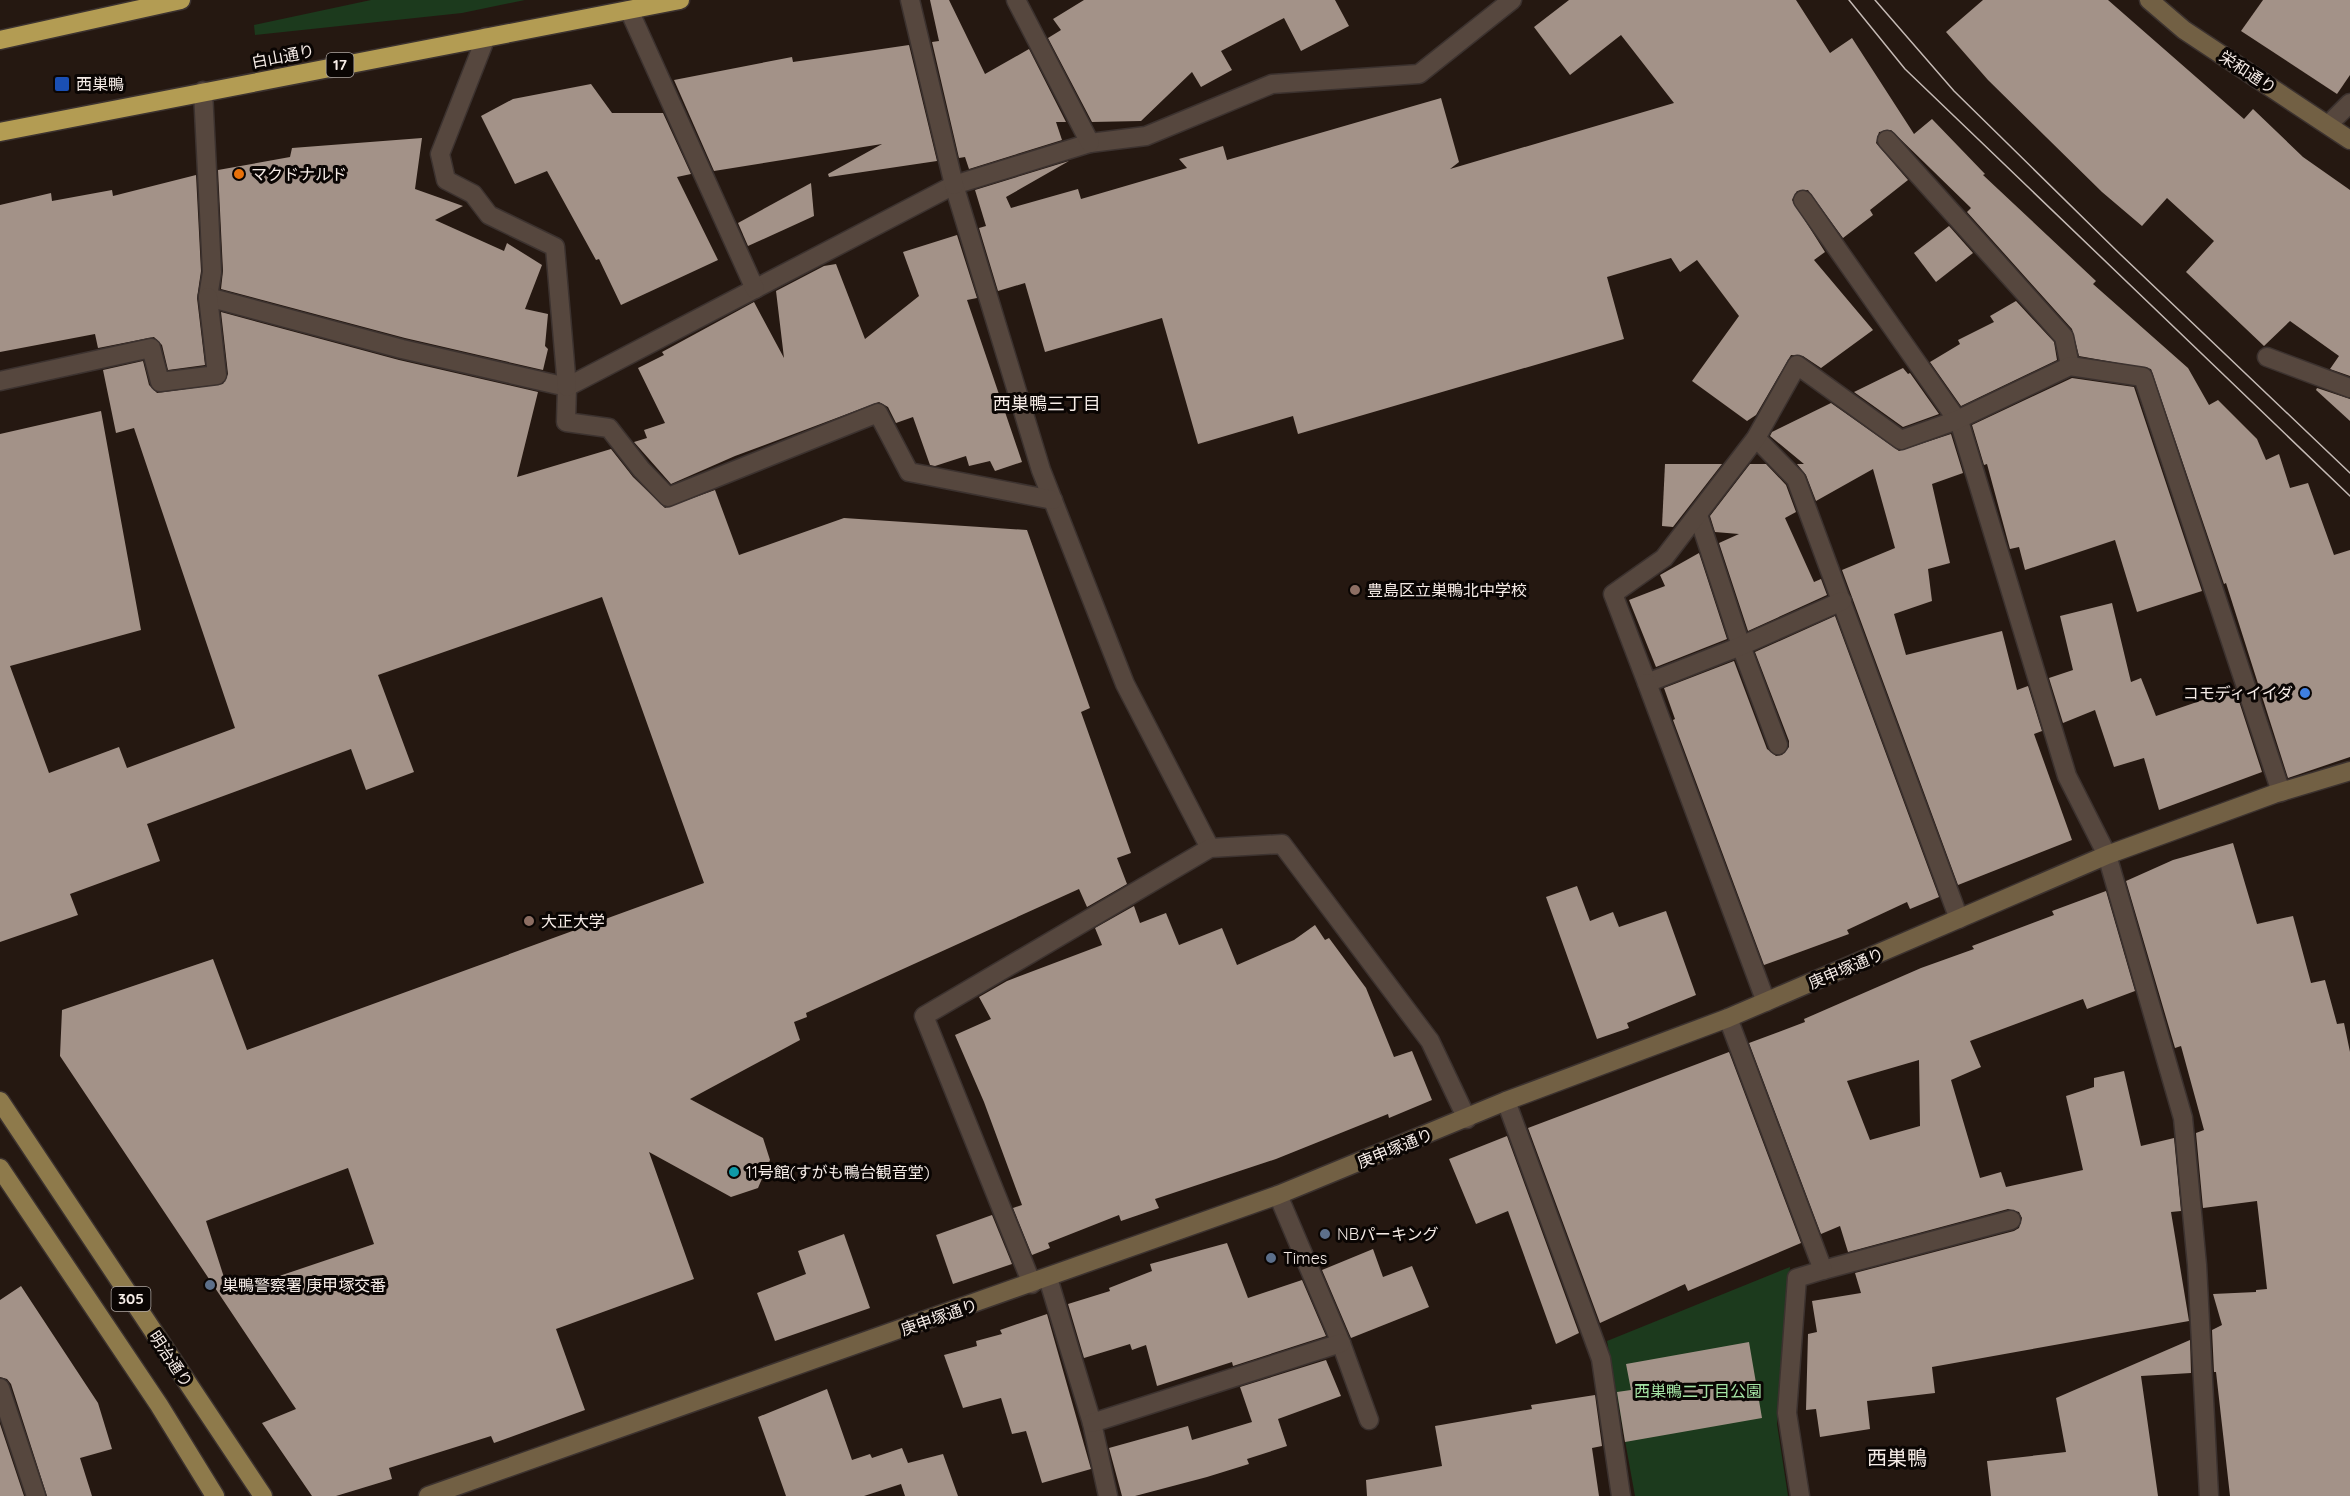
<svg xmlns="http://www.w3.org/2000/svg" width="2350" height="1496" font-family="Quicksand,'Noto Sans JP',sans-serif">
  <rect width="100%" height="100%" fill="#251811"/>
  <!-- green -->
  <g fill="#1c3a1d">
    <path d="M 371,0 L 525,0 L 462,13 L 255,35 L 254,25 Z"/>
    <path d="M 1790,1267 L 1777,1424 L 1788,1496 L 1635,1496 L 1607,1341 Z"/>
  </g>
  <!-- building -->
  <g fill="#a39288" fill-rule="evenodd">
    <path d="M 930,0 L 949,0 L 985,74 L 1029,49 L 1066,122 L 1056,122 L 1062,140 L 969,169 L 965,157 L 959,158 L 932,42 L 939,41 Z"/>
    <path d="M 1084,0 L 1335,0 L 1349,26 L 1301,51 L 1284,18 L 1221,51 L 1232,70 L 1201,87 L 1192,72 L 1141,121 L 1092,122 L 1048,38 L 1061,30 L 1053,19 Z"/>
    <path d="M 1569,0 L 1796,0 L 1830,53 L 1852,38 L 1914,134 L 1932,119 L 1985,174 L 1983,175 L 2096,281 L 2093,284 L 2188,368 L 2209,405 L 2218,400 L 2257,439 L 2266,460 L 2279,454 L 2290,488 L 2308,483 L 2334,555 L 2350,550 L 2350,757 L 2288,778 L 2226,583 L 2224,584 L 2151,369 L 2079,356 L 2072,329 L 1967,212 L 1971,208 L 1891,130 L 1879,132 L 1876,143 L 1908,180 L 1870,210 L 1873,215 L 1843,238 L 1808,190 L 1797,191 L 1792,200 L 1825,252 L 1814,260 L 1873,330 L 1821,368 L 1803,356 L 1791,355 L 1756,415 L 1747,421 L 1692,381 L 1739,316 L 1697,260 L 1680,272 L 1671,258 L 1607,277 L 1624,339 L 1298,434 L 1293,416 L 1198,444 L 1162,318 L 1045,352 L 1025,283 L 998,291 L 979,228 L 986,226 L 975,190 L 1069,161 L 1006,197 L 1011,208 L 1078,189 L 1081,199 L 1187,168 L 1179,159 L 1223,146 L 1227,160 L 1441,98 L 1459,162 L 1450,169 L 1674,103 L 1621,35 L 1570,75 L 1534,27 Z"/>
    <path d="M 1983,0 L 2108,0 L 2244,119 L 2253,109 L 2303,157 L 2350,190 L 2350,376 L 2330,369 L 2339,356 L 2290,321 L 2264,346 L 2186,272 L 2214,241 L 2167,198 L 2142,226 L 2102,192 L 1988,80 L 1946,32 Z"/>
    <path d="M 2263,0 L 2350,0 L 2350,75 L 2337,94 L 2241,31 Z"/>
    <path d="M 909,45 L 937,161 L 829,177 L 828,174 L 882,144 L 714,171 L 674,80 L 792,57 L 793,62 Z"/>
    <path d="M 591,84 L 612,113 L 663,113 L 691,174 L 677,177 L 718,260 L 621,305 L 599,259 L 596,260 L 547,171 L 515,184 L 481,116 L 513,99 Z"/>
    <path d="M 422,138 L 415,189 L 463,206 L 435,220 L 504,251 L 507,243 L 542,265 L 525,309 L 548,314 L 545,346 L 548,349 L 543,370 L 405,338 L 221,289 L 223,271 L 218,170 L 290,157 L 292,148 Z"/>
    <path d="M 196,175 L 201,271 L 197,298 L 205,365 L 168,370 L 162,345 L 154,337 L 98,348 L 95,334 L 0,352 L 0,205 L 51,193 L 52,201 L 112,190 L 113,196 Z"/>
    <path d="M 811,183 L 814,216 L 748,246 L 738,223 Z"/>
    <path d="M 1949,226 L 1973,253 L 1936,282 L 1914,253 Z"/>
    <path d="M 957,235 L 977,298 L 967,300 L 1022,462 L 995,471 L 990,461 L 969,466 L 966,456 L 935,466 L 930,465 L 913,417 L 896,423 L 888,407 L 879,402 L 735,456 L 671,484 L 634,442 L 647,438 L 644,430 L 665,423 L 638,368 L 664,355 L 662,352 L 754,302 L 784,358 L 776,291 L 824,266 L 836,264 L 865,339 L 919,296 L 903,252 Z"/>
    <path d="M 2016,301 L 2054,342 L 2057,360 L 1961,406 L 1930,362 L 1960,344 L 1958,340 L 1994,322 L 1990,316 Z"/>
    <path d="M 221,312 L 399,360 L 538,392 L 517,477 L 611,449 L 633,477 L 665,508 L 715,490 L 739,555 L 844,518 L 1027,530 L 1090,708 L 1081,712 L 1131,853 L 1117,858 L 1127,884 L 1087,907 L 1079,889 L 806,1013 L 807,1017 L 794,1022 L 800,1040 L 690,1099 L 763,1138 L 770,1160 L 758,1188 L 731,1197 L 649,1152 L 694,1279 L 556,1329 L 585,1410 L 494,1443 L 491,1436 L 389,1468 L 392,1479 L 336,1496 L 312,1496 L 262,1423 L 296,1409 L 60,1056 L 62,1010 L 213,959 L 247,1050 L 704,883 L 602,597 L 378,675 L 414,772 L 366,790 L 351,749 L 147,824 L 160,861 L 70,894 L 78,915 L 0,942 L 0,434 L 101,411 L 141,630 L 10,666 L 49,773 L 119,747 L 127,768 L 235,728 L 134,428 L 116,433 L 103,370 L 143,361 L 149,385 L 157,393 L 223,384 L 228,374 ZM 348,1168 L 374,1244 L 223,1295 L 229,1293 L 206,1221 Z"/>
    <path d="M 1903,368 L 1908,374 L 1910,373 L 1939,414 L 1903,427 L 1854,392 Z"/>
    <path d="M 2072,378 L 2134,387 L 2202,591 L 2137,612 L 2115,540 L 2025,570 L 2019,547 L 2010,549 L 1987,464 L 1984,465 L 1972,425 Z"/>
    <path d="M 2317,388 L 2350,399 L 2350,421 L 2316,390 Z"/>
    <path d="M 1831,403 L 1899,451 L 1951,434 L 1963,473 L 1932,484 L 1950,563 L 1928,569 L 1932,601 L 1894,614 L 1906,655 L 2002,631 L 2017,690 L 2028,686 L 2042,731 L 2034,734 L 2072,840 L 1958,885 L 1842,570 L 1895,548 L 1873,469 L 1816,501 L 1806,475 L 1797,464 L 1804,464 L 1770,436 L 1772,432 Z"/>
    <path d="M 1665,464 L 1722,464 L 1673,527 L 1662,526 Z"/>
    <path d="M 1750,464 L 1766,464 L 1786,485 L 1796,512 L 1785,518 L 1814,582 L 1821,579 L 1827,595 L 1748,631 L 1719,543 L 1739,534 L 1715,532 L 1710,516 Z"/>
    <path d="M 1699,553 L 1727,639 L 1656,667 L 1629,600 L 1665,586 L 1660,575 Z"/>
    <path d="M 2112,603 L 2131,682 L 2141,678 L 2156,716 L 2235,689 L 2262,772 L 2159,810 L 2144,758 L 2114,767 L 2095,710 L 2063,723 L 2049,678 L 2073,670 L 2060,616 Z"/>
    <path d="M 1835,616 L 1939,897 L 1910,909 L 1907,902 L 1847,930 L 1849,934 L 1764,965 L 1673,720 L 1675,719 L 1664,688 L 1734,661 L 1767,749 L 1776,756 L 1782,755 L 1789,747 L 1789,741 L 1755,652 Z"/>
    <path d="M 2233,843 L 2257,924 L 2293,916 L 2311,983 L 2325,980 L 2337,1024 L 2344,1023 L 2350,1052 L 2350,1496 L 2230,1496 L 2216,1372 L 2214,1372 L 2212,1330 L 2222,1325 L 2213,1294 L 2256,1292 L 2256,1290 L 2267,1289 L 2257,1201 L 2203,1208 L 2196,1133 L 2204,1130 L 2181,1046 L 2175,1048 L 2126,881 L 2173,860 Z"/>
    <path d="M 1577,886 L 1590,921 L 1613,912 L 1619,927 L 1666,911 L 1696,995 L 1627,1023 L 1629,1028 L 1597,1039 L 1546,897 Z"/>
    <path d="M 2106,891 L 2135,991 L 2087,1009 L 2083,999 L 1970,1041 L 1981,1067 L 1951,1080 L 1980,1178 L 2001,1172 L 2006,1187 L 2083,1170 L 2066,1096 L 2094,1087 L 2094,1078 L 2124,1071 L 2141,1146 L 2174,1138 L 2181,1211 L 2171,1212 L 2189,1321 L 1932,1367 L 1935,1393 L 1867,1401 L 1870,1429 L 1820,1437 L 1816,1409 L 1806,1410 L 1808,1334 L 1817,1332 L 1812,1301 L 1861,1293 L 1855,1273 L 2014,1231 L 2019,1228 L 2022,1218 L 2019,1212 L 2008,1209 L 1848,1252 L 1840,1226 L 1821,1234 L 1749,1043 L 1805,1022 L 1804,1019 L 1921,968 L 1974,949 L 1972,946 L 2054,915 L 2052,911 ZM 1919,1060 L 1920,1126 L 1870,1140 L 1847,1081 Z"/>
    <path d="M 1134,906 L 1140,923 L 1166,913 L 1179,945 L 1222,928 L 1237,965 L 1294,940 L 1315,925 L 1325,940 L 1329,938 L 1366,988 L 1394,1057 L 1412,1051 L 1432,1100 L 1389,1118 L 1388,1114 L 1276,1159 L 1155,1199 L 1159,1208 L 1121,1221 L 1119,1215 L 1048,1243 L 1050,1248 L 1032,1255 L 1013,1208 L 1022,1205 L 984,1102 L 955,1035 L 991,1019 L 979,997 L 1007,981 L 1102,945 L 1095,928 Z"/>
    <path d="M 1729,1052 L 1801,1243 L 1688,1291 L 1685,1284 L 1600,1323 L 1528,1128 Z"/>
    <path d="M 1507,1136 L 1579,1333 L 1556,1344 L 1508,1211 L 1476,1224 L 1449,1159 Z"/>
    <path d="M 992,1215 L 1012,1264 L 953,1284 L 936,1235 Z"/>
    <path d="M 844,1234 L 870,1308 L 775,1341 L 757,1293 L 806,1274 L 798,1251 Z"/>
    <path d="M 1227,1243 L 1248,1298 L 1302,1280 L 1326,1336 L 1233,1366 L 1232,1362 L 1157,1386 L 1146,1345 L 1132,1350 L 1130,1344 L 1084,1358 L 1068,1304 L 1110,1291 L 1109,1288 L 1152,1271 L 1150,1264 Z"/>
    <path d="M 1373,1249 L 1383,1277 L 1412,1266 L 1429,1307 L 1351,1338 L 1322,1270 Z"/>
    <path d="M 21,1286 L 98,1403 L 112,1449 L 80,1458 L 92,1496 L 47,1496 L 11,1384 L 7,1379 L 0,1377 L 0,1300 Z"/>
    <path d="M 1047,1314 L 1091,1469 L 1042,1483 L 1026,1431 L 1012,1434 L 1001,1398 L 963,1408 L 944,1355 L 977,1346 L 976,1341 L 1002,1334 L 1000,1330 Z"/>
    <path d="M 2190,1340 L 2191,1373 L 2141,1376 L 2158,1496 L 1991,1496 L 1987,1461 L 2066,1452 L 2056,1398 Z"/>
    <path d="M 1749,1342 L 1762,1418 L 1625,1442 L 1617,1392 L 1631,1390 L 1626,1364 Z"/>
    <path d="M 1326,1360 L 1341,1396 L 1278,1419 L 1287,1446 L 1247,1459 L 1249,1464 L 1207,1477 L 1135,1496 L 1122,1496 L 1109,1448 L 1188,1426 L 1192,1440 L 1252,1422 L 1240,1387 Z"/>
    <path d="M 827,1389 L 852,1460 L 870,1454 L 872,1458 L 902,1448 L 908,1463 L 943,1454 L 958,1496 L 905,1496 L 901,1484 L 864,1496 L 786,1496 L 758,1417 Z"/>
    <path d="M 1595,1395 L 1602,1446 L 1592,1448 L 1599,1496 L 1367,1496 L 1366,1480 L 1442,1466 L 1435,1426 L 1532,1409 L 1531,1405 Z"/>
    <path d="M 0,1424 L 24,1496 L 0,1496 Z"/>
  </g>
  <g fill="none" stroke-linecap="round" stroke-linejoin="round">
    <defs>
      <g id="lane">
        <path d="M 203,91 L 212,272 L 208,297 L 402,349 L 567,387 L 954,185 L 1090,143 L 1146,136 L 1272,84 L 1419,74 L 1512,0"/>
        <path d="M 1887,140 L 2064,337 L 2070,366"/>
        <path d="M 954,185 L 1041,470 L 1125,684 L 1210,848"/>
        <path d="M 1803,200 L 1960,424 L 2067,776 L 2107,855 L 2183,1118 L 2197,1265 L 2209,1496"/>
        <path d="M 567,387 L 566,422 L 609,428 L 641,469 L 668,497 L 878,413 L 909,472 L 1053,500"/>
        <path d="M 1756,438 L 1796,479 L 1959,919"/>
        <path d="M 1698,515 L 1741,646 L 1778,745"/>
        <path d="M 1842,601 L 1741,646 L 1647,683 L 1613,594 L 1664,558 L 1756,438 L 1797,365 L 1901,440 L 1957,420 L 2070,366 L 2143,377 L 2281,792"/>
        <path d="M 1278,1195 L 1341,1343 L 1369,1420"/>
        <path d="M 1823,1270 L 2011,1220"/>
        <path d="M 1048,1278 L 1092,1423 L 1108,1496"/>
        <path d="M 1032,1284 L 924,1016 L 1210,848 L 1282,844 L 1430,1041 L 1467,1119"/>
        <path d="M 1092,1423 L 1341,1343"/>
      </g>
      <g id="street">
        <path d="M 910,0 L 954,185"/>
        <path d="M 1016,0 L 1090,143"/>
        <path d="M 629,10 L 755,289"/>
        <path d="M 486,37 L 440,154 L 446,180 L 473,194 L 489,215 L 555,247 L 567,387"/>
        <path d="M 2328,125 L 2350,103"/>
        <path d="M 2267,357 L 2350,388"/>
        <path d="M 0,381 L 151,348 L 160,382 L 217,375 L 208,297"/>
        <path d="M 1647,683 L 1766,1002"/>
        <path d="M 1728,1018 L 1823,1270 L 1797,1278 L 1787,1413 L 1800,1496"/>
        <path d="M 1506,1101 L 1601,1359 L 1621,1496"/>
        <path d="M 0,1388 L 36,1496"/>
      </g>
      <g id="secondary">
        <path d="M 2149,0 L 2184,30 L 2350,140"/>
        <path d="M 428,1496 L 1278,1195 L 1506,1101 L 1728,1018 L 2107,855 L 2274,794 L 2350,771"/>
      </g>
      <g id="primary">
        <path d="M 0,1101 L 263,1496"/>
        <path d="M 0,1168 L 159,1405 L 215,1496"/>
      </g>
      <g id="highway">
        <path d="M 0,40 L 181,0"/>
        <path d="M 0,132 L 680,0"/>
      </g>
    </defs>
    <!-- lane casing -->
    <use href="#lane" stroke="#3c322f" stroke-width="21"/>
    <!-- street casing -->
    <use href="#street" stroke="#3c322f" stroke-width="21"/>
    <!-- secondary casing -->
    <use href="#secondary" stroke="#3c322f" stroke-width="21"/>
    <!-- primary casing -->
    <use href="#primary" stroke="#3c322f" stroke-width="21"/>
    <!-- highway casing -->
    <use href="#highway" stroke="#3c322f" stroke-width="21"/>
    <!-- lane -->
    <use href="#lane" stroke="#56473e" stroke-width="18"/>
    <!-- street -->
    <use href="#street" stroke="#56473e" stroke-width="18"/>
    <!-- secondary -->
    <use href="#secondary" stroke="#726044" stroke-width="18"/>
    <!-- primary -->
    <use href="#primary" stroke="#8e7a4b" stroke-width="18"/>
    <!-- highway -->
    <use href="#highway" stroke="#b39c53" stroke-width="18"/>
    <!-- tram -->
    <g stroke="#c5bab5" stroke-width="1.5">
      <path d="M 1849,0 L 1905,69 L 2350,496"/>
      <path d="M 1875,0 L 1954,91 L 2120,254 L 2350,473"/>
    </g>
  </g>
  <!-- markers -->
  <rect fill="#1a4fb4" stroke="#0a0503" stroke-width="2" x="54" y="76" width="16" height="16" rx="3"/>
  <circle fill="#e8710a" stroke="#0a0503" stroke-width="2" cx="239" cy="174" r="6"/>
  <g fill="#8d6e63" stroke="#0a0503" stroke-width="2">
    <circle cx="1355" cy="590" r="6"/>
    <circle cx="529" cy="921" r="6"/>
  </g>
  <circle fill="#3f7fe0" stroke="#0a0503" stroke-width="2" cx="2305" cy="693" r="6"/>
  <circle fill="#0f9aa8" stroke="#0a0503" stroke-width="2" cx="734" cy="1172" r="6"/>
  <g fill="#5c6f8a" stroke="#0a0503" stroke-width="2">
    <circle cx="1325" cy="1234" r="6"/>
    <circle cx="1271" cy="1258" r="6"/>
    <circle cx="210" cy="1285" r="6"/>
  </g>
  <g text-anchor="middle" stroke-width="6" stroke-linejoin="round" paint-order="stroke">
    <!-- shield labels -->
    <g fill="#0a0503" stroke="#afa7a3" stroke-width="1.5">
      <rect x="326.5" y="53" width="27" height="24" rx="4.5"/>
      <rect x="111.5" y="1287" width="39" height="24" rx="4.5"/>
    </g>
    <g font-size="15" font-weight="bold" fill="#f6ece7">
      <text x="340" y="70">17</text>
      <text x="131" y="1304">305</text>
    </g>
    <!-- street labels -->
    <g font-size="16" fill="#f6ece7" stroke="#0a0503">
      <text transform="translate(283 56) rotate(-11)" y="6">白山通り</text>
      <text transform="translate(2248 72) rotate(33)" y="6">栄和通り</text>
      <text transform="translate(1846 968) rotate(-23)" y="6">庚申塚通り</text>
      <text transform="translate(1395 1148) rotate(-22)" y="6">庚申塚通り</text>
      <text transform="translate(939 1317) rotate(-19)" y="6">庚申塚通り</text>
      <text transform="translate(171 1359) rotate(56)" y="6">明治通り</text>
    </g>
    <!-- poi labels -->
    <g font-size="16" fill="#f6ece7" stroke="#0a0503" text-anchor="start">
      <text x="76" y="90">西巣鴨</text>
      <text x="251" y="180">マクドナルド</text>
      <text x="1367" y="596">豊島区立巣鴨北中学校</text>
      <text x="2293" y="699" text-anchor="end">コモディイイダ</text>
      <text x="541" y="927">大正大学</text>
      <text x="746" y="1178">11号館(すがも鴨台観音堂)</text>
      <text x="1337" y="1240">NBパーキング</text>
      <text x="1283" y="1264">Times</text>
      <text x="222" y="1291">巣鴨警察署 庚甲塚交番</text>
    </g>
    <!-- park labels -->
    <g font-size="16" fill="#a4e4a4" stroke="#0a0503">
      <text x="1698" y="1397">西巣鴨二丁目公園</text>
    </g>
    <!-- neighbourhood labels -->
    <g font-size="18" fill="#f6ece7" stroke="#0a0503">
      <text x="1047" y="410">西巣鴨三丁目</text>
    </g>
    <!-- quarter labels -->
    <g font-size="20" fill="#f6ece7" stroke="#0a0503">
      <text x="1897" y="1465">西巣鴨</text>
    </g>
  </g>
</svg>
